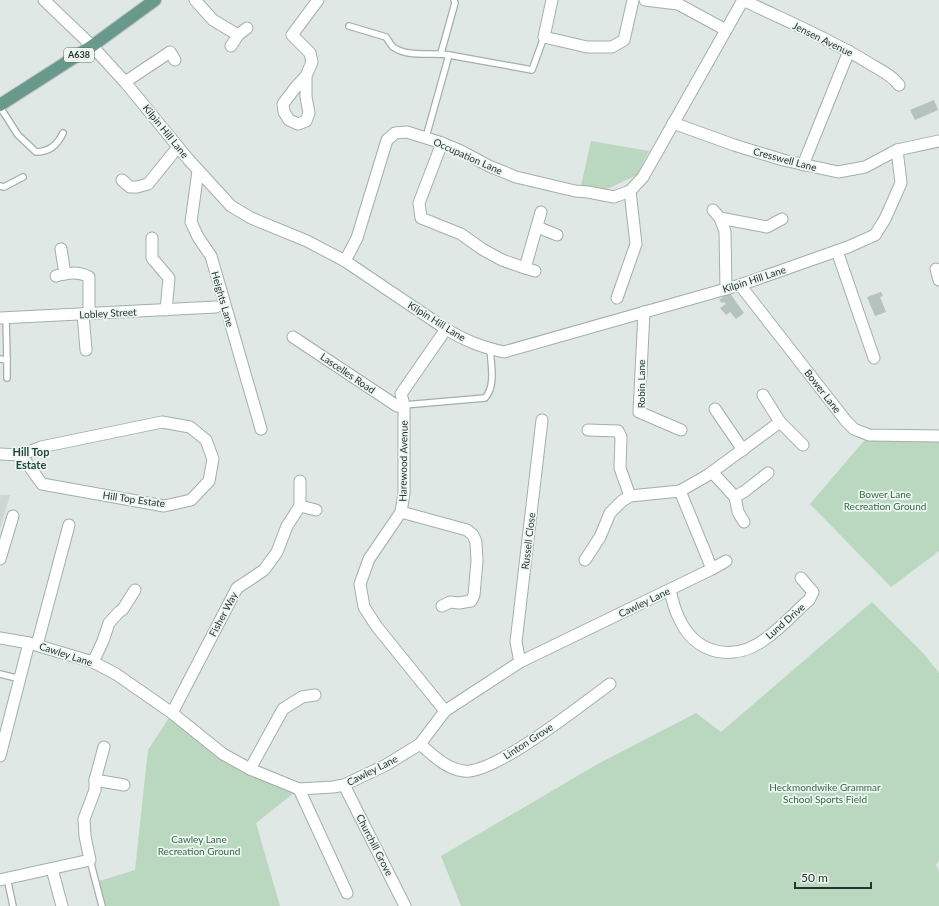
<svg xmlns="http://www.w3.org/2000/svg" width="939" height="906" font-family="Lato,sans-serif">
  <rect width="100%" height="100%" fill="#dfe8e4"/>
  <!-- built -->
  <path fill="#cdd8d3" d="M 0,495 L 10,495 L 0,529 Z"/>
  <!-- green -->
  <g fill="#bad7c0">
    <path d="M 591,141 L 649,151 L 637,175 L 607,189 L 581,186 Z"/>
    <path d="M 869,435 L 939,436 L 939,551 L 891,587 L 810,504 Z"/>
    <path d="M 872,602 L 924,654 L 939,673 L 939,860 L 936,865 L 939,871 L 939,906 L 461,906 L 441,856 L 596,765 L 696,713 L 721,732 Z"/>
    <path d="M 172,713 L 223,754 L 299,789 L 256,823 L 280,906 L 102,906 L 96,882 L 135,870 L 148,750 Z"/>
  </g>
  <!-- building -->
  <g fill="#b5c3bd">
    <path d="M 934,100 L 938,110 L 915,120 L 910,110 Z"/>
    <path d="M 729,292 L 744,313 L 736,319 L 730,312 L 726,315 L 720,308 L 726,304 L 724,302 L 722,303 L 719,300 Z"/>
    <path d="M 881,292 L 883,296 L 880,297 L 886,312 L 875,316 L 867,297 Z"/>
  </g>
  <g fill="none" stroke-linecap="round" stroke-linejoin="round">
    <defs>
      <g id="service">
        <path d="M 349,26 L 386,37 C 388,40 390,44 393,47 C 409,58 431,52 449,55"/>
        <path d="M 441,53 L 455,3 L 454,0"/>
        <path d="M 0,107 L 18,135 L 36,152 C 50,152 58,144 63,133"/>
        <path d="M 426,137 L 449,55 L 532,70 L 544,37"/>
        <path d="M 0,186 L 4,187 L 23,177"/>
        <path d="M 0,359 L 7,360 L 6,318"/>
        <path d="M 7,360 L 7,378"/>
        <path d="M 404,405 L 485,398 C 496,386 491,364 490,349"/>
        <path d="M 0,674 L 20,679"/>
        <path d="M 90,860 L 102,906"/>
        <path d="M 7,878 L 13,906"/>
      </g>
      <g id="minor">
        <path d="M 44,0 L 92,46 L 125,82 L 188,159 L 231,206 L 251,218 L 307,241 L 345,261 L 446,329 C 466,341 481,347 504,352 L 740,285 L 848,247 L 875,235 L 885,219 L 901,183 L 897,150"/>
        <path d="M 195,0 L 213,20 L 238,35"/>
        <path d="M 552,0 L 544,37 L 587,47 L 612,47 L 624,40 L 633,0"/>
        <path d="M 645,0 L 678,4 L 726,30"/>
        <path d="M 743,0 C 784,20 828,38 867,62 C 878,69 892,75 899,85"/>
        <path d="M 231,46 L 238,35 L 247,28"/>
        <path d="M 306,76 L 306,97 L 309,113 L 306,121 L 298,124 L 289,120 L 284,112 L 283,104 L 295,88 L 306,76 L 312,62 L 310,53 L 292,35 L 318,0"/>
        <path d="M 125,82 L 170,52 L 175,60"/>
        <path d="M 673,123 L 734,145 L 783,160 L 838,172 L 865,167 L 897,150 L 939,141"/>
        <path d="M 442,143 L 419,203 L 421,218 L 461,234 L 482,249 L 502,260 L 525,268 L 541,212"/>
        <path d="M 803,165 L 849,51"/>
        <path d="M 198,171 L 191,222 L 198,237 L 211,256 L 261,429"/>
        <path d="M 122,180 L 130,187 L 137,187 L 148,184 L 178,147"/>
        <path d="M 713,210 L 720,218 L 725,231 L 726,289"/>
        <path d="M 720,218 L 767,227 L 782,219"/>
        <path d="M 537,227 L 557,235"/>
        <path d="M 152,238 L 152,258 L 169,278 L 166,310"/>
        <path d="M 61,249 L 65,274"/>
        <path d="M 837,251 L 874,358"/>
        <path d="M 345,261 L 357,238 L 387,140 L 395,133 L 407,132 L 442,143 L 461,151 L 489,166 L 516,177 L 575,191 L 588,192 L 614,197 L 630,191 L 643,177 L 743,0"/>
        <path d="M 525,268 L 535,271"/>
        <path d="M 936,269 L 939,280"/>
        <path d="M 56,276 C 67,273 78,271 89,277 L 89,314"/>
        <path d="M 740,285 L 846,421 L 854,429 L 869,435 L 939,436"/>
        <path d="M 617,298 L 636,244 L 630,191"/>
        <path d="M 644,312 L 639,412 L 681,430"/>
        <path d="M 83,314 L 86,350"/>
        <path d="M 0,318 L 216,307"/>
        <path d="M 293,337 L 397,406 L 404,405"/>
        <path d="M 763,395 L 780,422"/>
        <path d="M 715,409 L 743,450"/>
        <path d="M 588,430 L 618,431 L 621,437 L 620,468 L 630,496"/>
        <path d="M 0,454 L 21,455 L 41,447 L 162,422 L 190,427 L 206,440 L 213,459 L 209,481 L 191,500 L 164,506 L 42,484 L 21,455"/>
        <path d="M 712,472 L 735,497 L 745,491 L 768,473"/>
        <path d="M 300,481 L 300,506 L 316,510"/>
        <path d="M 735,497 L 738,512 L 744,522"/>
        <path d="M 401,512 L 467,530 L 473,535 L 476,542 L 477,561 L 474,595 L 471,601 L 459,603 L 450,602 L 442,606"/>
        <path d="M 0,559 L 13,516"/>
        <path d="M 585,560 L 600,537 L 610,513 L 622,501 L 630,496 L 680,491"/>
        <path d="M 712,569 L 680,491 L 708,475 L 780,422 L 803,445"/>
        <path d="M 670,590 C 672,599 674,608 678,616 C 695,656 735,663 768,637 C 783,626 795,612 809,600 L 813,592 L 801,578"/>
        <path d="M 0,638 L 29,643 L 93,662 L 116,674 L 172,713 L 223,754 L 250,769 L 299,789 L 333,787 L 344,785 L 386,765 L 420,744 L 445,711 L 520,662 L 712,569 L 726,561"/>
        <path d="M 37,645 L 69,525"/>
        <path d="M 93,662 L 103,641 L 109,623 L 119,612 L 123,609 L 135,590"/>
        <path d="M 520,662 L 516,642 L 542,420"/>
        <path d="M 445,711 L 377,627 L 364,607 L 360,584 L 369,559 L 401,512 L 404,493 L 404,405 L 401,394 L 446,329"/>
        <path d="M 172,713 L 237,588 L 264,570 L 277,552 L 287,526 L 300,506"/>
        <path d="M 420,744 C 433,755 446,769 464,771 C 494,775 582,704 610,684"/>
        <path d="M 0,756 L 29,643"/>
        <path d="M 250,769 L 283,709 L 302,697 L 315,695"/>
        <path d="M 95,780 L 124,785"/>
        <path d="M 344,785 L 405,906"/>
        <path d="M 299,789 L 347,893"/>
        <path d="M 52,869 L 62,906"/>
        <path d="M 0,880 L 90,860 L 85,836 L 84,819 L 95,790 L 95,780 L 104,747"/>
      </g>
      <path id="primary" d="M 0,105 L 92,46 L 155,0"/>
    </defs>
    <!-- service casing -->
    <use href="#service" stroke="#a3afaa" stroke-width="8"/>
    <!-- minor casing -->
    <use href="#minor" stroke="#a3afaa" stroke-width="13"/>
    <!-- primary casing -->
    <use href="#primary" stroke="#bdc3c1" stroke-width="14"/>
    <!-- service -->
    <use href="#service" stroke="#fff" stroke-width="5.5"/>
    <!-- minor -->
    <use href="#minor" stroke="#fff" stroke-width="11"/>
    <!-- primary -->
    <use href="#primary" stroke="#68998a" stroke-width="12"/>
  </g>
  <g text-anchor="middle" stroke-width="3.5" stroke-linejoin="round" paint-order="stroke">
    <!-- shield labels -->
    <rect fill="#eff6f2" stroke="#60706a" stroke-width="1" x="64" y="48" width="30" height="14" rx="3"/>
    <g font-size="9" font-weight="bold" fill="#223630">
      <text x="79" y="58">A638</text>
    </g>
    <!-- street labels -->
    <g font-size="10" fill="#223630" stroke="#eff6f2">
      <text transform="translate(823 39) rotate(26)" y="4">Jensen Avenue</text>
      <text transform="translate(166 131) rotate(51)" y="4">Kilpin Hill Lane</text>
      <text transform="translate(468 156) rotate(24)" y="4">Occupation Lane</text>
      <text transform="translate(785 159) rotate(15)" y="4">Cresswell Lane</text>
      <text transform="translate(754 279) rotate(-18)" y="4">Kilpin Hill Lane</text>
      <text transform="translate(223 299) rotate(74)" y="4">Heights Lane</text>
      <text transform="translate(108 313) rotate(-3)" y="4">Lobley Street</text>
      <text transform="translate(437 321) rotate(32)" y="4">Kilpin Hill Lane</text>
      <text transform="translate(348 373) rotate(34)" y="4">Lascelles Road</text>
      <text transform="translate(641 384) rotate(-90)" y="4">Robin Lane</text>
      <text transform="translate(823 391) rotate(52)" y="4">Bower Lane</text>
      <text transform="translate(403 461) rotate(-89)" y="4">Harewood Avenue</text>
      <text transform="translate(134 499) rotate(8)" y="4">Hill Top Estate</text>
      <text transform="translate(528 541) rotate(-83)" y="4">Russell Close</text>
      <text transform="translate(644 602) rotate(-26)" y="4">Cawley Lane</text>
      <text transform="translate(223 614) rotate(-62)" y="4">Fisher Way</text>
      <text transform="translate(785 621) rotate(-41)" y="4">Lund Drive</text>
      <text transform="translate(66 654) rotate(18)" y="4">Cawley Lane</text>
      <text transform="translate(528 741) rotate(-33)" y="4">Linton Grove</text>
      <text transform="translate(372 770) rotate(-27)" y="4">Cawley Lane</text>
      <text transform="translate(375 845) rotate(63)" y="4">Churchill Grove</text>
    </g>
    <!-- park labels -->
    <g font-size="10" fill="#316844" stroke="#eff6f2">
      <text x="885" y="498">Bower Lane<tspan x="885" dy="12">Recreation Ground</tspan></text>
      <text x="825" y="791">Heckmondwike Grammar<tspan x="825" dy="12">School Sports Field</tspan></text>
      <text x="199" y="843">Cawley Lane<tspan x="199" dy="12">Recreation Ground</tspan></text>
    </g>
    <!-- neighbourhood labels -->
    <g font-size="11" font-weight="bold" fill="#20463b" stroke="#eff6f2">
      <text x="31" y="456">Hill Top<tspan x="31" dy="13">Estate</tspan></text>
    </g>
  </g>
  <!-- scale -->
  <path d="M795 882v6h76v-6" fill="none" stroke="#223630" stroke-width="2"/>
  <text x="801" y="882" font-size="12" fill="#223630" stroke="#eff6f2" stroke-width="3" paint-order="stroke">50 m</text>
</svg>
